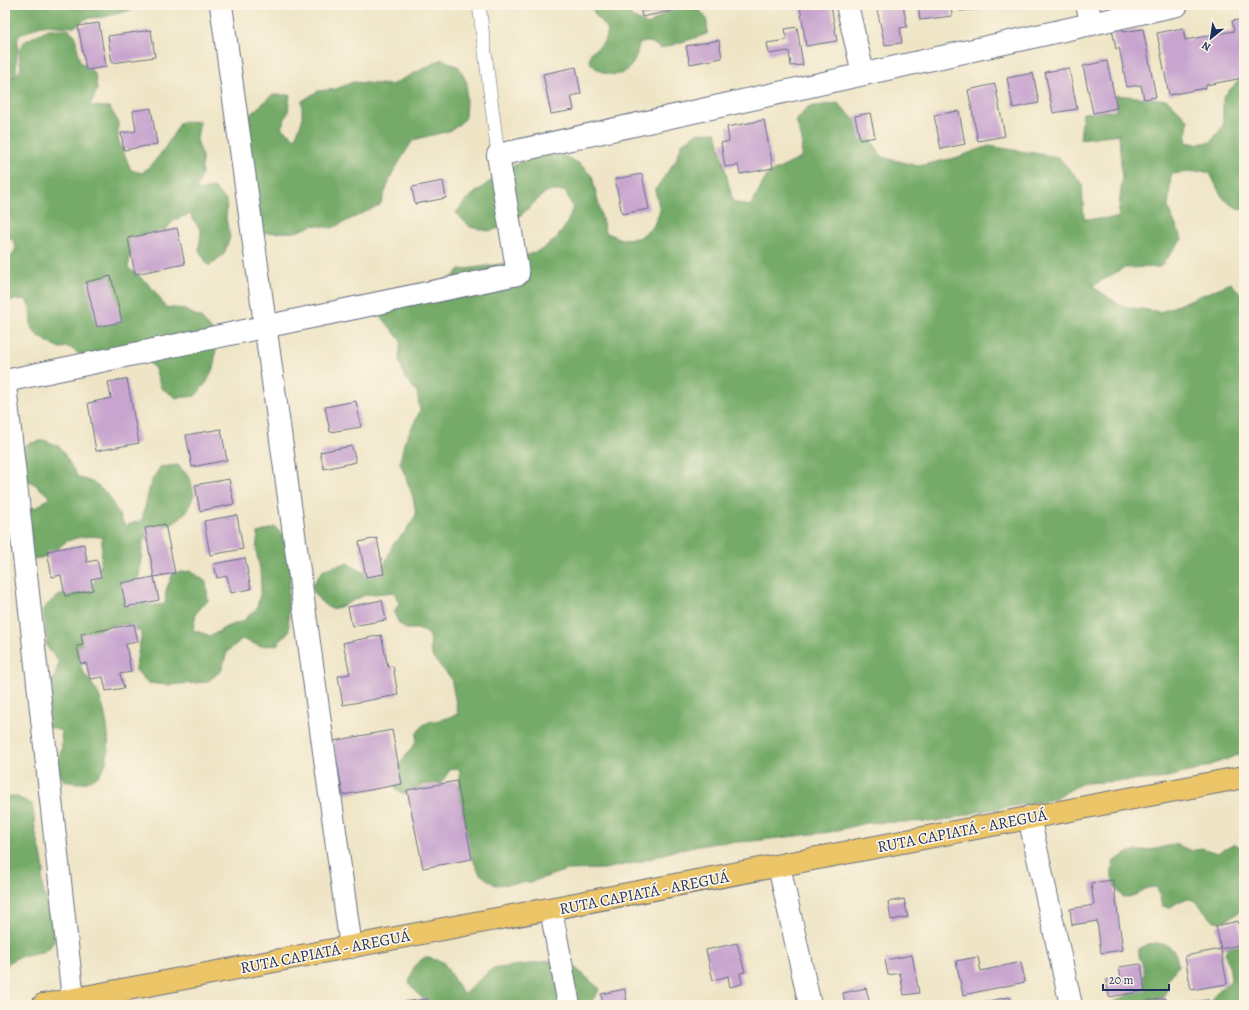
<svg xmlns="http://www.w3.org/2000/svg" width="1249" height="1010" font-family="Alegreya,serif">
  <rect width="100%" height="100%" fill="#fcf5e5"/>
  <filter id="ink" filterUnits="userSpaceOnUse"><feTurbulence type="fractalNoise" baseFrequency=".025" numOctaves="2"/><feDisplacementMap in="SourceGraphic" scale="8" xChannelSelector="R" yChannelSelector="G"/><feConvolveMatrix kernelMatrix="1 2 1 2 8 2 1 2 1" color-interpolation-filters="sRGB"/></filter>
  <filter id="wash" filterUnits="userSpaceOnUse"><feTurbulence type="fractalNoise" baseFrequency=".012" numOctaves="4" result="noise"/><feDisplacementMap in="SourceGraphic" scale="16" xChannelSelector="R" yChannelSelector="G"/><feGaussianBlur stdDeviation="0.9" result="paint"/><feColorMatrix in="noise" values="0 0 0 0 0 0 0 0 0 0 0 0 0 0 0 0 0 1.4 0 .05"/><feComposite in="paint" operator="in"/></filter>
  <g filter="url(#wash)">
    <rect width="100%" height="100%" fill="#efe5c6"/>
    <!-- forest -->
    <g fill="#74aa67" stroke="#486c62">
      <path d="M 5,5 L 141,5 L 139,8 L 104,17 L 87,18 L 74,27 L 41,25 L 18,36 L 16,75 L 7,80 L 15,77 L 21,69 L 19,50 L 24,42 L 48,29 L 68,29 L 75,35 L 80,62 L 95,73 L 97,90 L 90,106 L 109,107 L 118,121 L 118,139 L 131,170 L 142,173 C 160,159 169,141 181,122 L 200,121 L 197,139 L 202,157 L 202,174 L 196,191 L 214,188 L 227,201 L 226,219 L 230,237 L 224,254 L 209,266 L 199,251 L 201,231 L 190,214 L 174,220 L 162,234 L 131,251 L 128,268 C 145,279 155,289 165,307 L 183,309 L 201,318 L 213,331 L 216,349 L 214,366 L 207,382 L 195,396 L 177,398 L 161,388 L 155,369 L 142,355 L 84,357 L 69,347 L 60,348 L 51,344 L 36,334 L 31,326 L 30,307 L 25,299 L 5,301 L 5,259 L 12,256 L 16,248 L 13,239 L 5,239 Z"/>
      <path d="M 591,5 L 628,5 L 632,17 L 648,25 C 656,21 663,13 671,10 C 692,2 711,10 707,34 L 660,49 C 653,41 648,41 639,44 C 637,52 636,61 630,67 C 619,81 598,74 589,61 L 591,52 C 601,47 605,42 608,31 L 595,14 Z"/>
      <path d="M 442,59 L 459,67 L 467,83 L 465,119 L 452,130 L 413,140 L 393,172 L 380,205 L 332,228 L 314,225 L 296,232 L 260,233 L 263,225 L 251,211 L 245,119 L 272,95 L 290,95 L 288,112 L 281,128 L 295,138 L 302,121 L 302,101 L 318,91 L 336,89 L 353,82 L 391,85 Z"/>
      <path d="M 1244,75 L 1244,210 C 1221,203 1220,193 1210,173 L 1201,171 L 1171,174 L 1168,208 L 1182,239 L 1160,267 L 1124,268 L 1092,286 L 1121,306 L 1161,312 L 1231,283 L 1244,298 L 1244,753 L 1197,770 L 1159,779 L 1083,783 L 1051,800 L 977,812 L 943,821 L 866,823 L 830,832 L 753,841 L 717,843 L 679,849 L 643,861 L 604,869 L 567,870 L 531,882 L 495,885 L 480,874 L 472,858 L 458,791 L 460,781 L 460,770 L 451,768 L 441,783 L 421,785 L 414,791 L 404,794 L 396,789 L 393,780 L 400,764 L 416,742 L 417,733 L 423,725 L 431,721 L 440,720 L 458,714 L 451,678 L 433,658 L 430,649 L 431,640 L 426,632 L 417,629 L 406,629 L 399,623 L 394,613 L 399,603 L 394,592 L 365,595 L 340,607 L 331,609 C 321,603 316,598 312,586 L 324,569 L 347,563 L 361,571 L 379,577 L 393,544 L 405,532 L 416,515 L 413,497 L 400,462 L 404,443 L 420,411 L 417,392 L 405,378 L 399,360 L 401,341 L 377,311 L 439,292 L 459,270 L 506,263 L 541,250 L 556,239 L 567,224 L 573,207 L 565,191 L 547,191 L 520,216 L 505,227 L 488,231 L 470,227 L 456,213 L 467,199 L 497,176 L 511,167 L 545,151 L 563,155 L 580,164 L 592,176 L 605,232 L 621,239 L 639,238 L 653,227 L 660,210 L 655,190 L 676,160 L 682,144 L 697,133 L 716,132 L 733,202 L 750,206 L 768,174 L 801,158 L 802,139 L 796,121 L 808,107 L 838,103 L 864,129 L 882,157 L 918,166 L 955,158 L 989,146 L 1058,157 L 1082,183 L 1084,219 L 1118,218 L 1122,180 L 1119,134 L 1080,139 L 1083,113 L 1116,111 L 1116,95 L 1168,100 L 1188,120 L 1186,142 L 1197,144 L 1211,142 L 1223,126 L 1223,97 Z"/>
      <path d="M 44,440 L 60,447 L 78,477 L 94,483 L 108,495 L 125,526 L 142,520 L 151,482 L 160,467 L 178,465 L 190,478 L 194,495 L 187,511 L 174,523 L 156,529 L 143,541 L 139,576 L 130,592 C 141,604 148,607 165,604 L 166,590 L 173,573 L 191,571 L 206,582 L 208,601 L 196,613 L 193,630 L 211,636 L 226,627 L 243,621 L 257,608 L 261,589 L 260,569 L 256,551 L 258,533 L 275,527 L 287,539 L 291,575 L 288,594 L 289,631 L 277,645 L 260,646 L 242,639 L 227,652 L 222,670 L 207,682 L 167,685 L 148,683 L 135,669 L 142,632 L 126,624 L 108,626 L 90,633 L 79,648 C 80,654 79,661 81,667 C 84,676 96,686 100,698 C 112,732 119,795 64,781 L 55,765 L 62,749 L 61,731 L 43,725 L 38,686 L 54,679 L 59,662 L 47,647 L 46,629 L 42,610 C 59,592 66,592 90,590 C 101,571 102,559 102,537 C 90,536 79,536 68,541 C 62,543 59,549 53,552 C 35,564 21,560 9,543 C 0,530 10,517 18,507 L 36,508 L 50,497 L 36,485 L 19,475 L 15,458 L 27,444 Z"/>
      <path d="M 5,796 L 15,796 L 32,804 C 34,814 34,824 36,834 C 39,846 43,858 44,871 C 44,875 41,878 42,882 C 43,901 63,926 52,944 C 42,960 16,949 5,968 L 5,888 L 7,889 L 11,885 L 6,875 L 8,866 L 5,863 Z"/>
      <path d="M 1175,844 L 1192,851 L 1201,848 L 1218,853 L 1235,844 L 1244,849 L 1244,894 L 1241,901 L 1241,910 C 1199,949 1210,876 1171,907 L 1162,906 L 1157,887 C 1141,886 1140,898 1123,897 C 1113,886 1109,876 1114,861 L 1130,852 L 1156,849 Z"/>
      <path d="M 1237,941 L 1244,941 L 1244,1005 L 1212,1005 C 1211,993 1223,987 1231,981 L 1230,971 L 1225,953 L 1229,944 Z"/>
      <path d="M 1157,943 C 1172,945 1177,951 1178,966 L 1167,981 L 1167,990 L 1163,997 L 1154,1000 L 1150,1005 L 1106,1005 C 1120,999 1148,989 1144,969 C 1142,960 1138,960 1139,949 L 1147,944 Z"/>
      <path d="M 425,957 L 443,962 L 463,994 L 492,969 L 565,959 L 600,989 L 589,1005 L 428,1005 L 409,983 L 414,966 Z"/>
    </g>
    <g id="blocks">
      <!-- building -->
      <g fill="#c8a5cf">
        <path d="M 640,5 L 675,5 L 676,10 L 642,17 Z"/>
        <path d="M 806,5 L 831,5 L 837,41 L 806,46 L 800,6 Z"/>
        <path d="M 876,5 L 903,5 L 907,27 L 900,28 L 902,43 L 885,45 Z"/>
        <path d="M 918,5 L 951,5 L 952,16 L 920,20 Z"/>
        <path d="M 959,5 L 981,5 L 982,9 L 960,11 Z"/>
        <path d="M 1244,19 L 1244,81 L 1243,78 L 1206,85 L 1206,88 L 1169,95 L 1157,33 L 1183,28 L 1185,40 L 1234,31 L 1232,21 Z"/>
        <path d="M 99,23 L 106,67 L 86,70 L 78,26 Z"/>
        <path d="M 797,27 L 803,65 L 791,66 L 789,51 L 769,54 L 767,43 L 787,40 L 785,29 Z"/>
        <path d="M 1122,27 L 1123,32 L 1143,29 L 1156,97 L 1144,99 L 1141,85 L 1127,87 L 1119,47 L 1116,49 L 1112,29 Z"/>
        <path d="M 151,30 L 155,57 L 112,63 L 108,36 Z"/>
        <path d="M 719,40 L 722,58 L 690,64 L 686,46 Z"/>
        <path d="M 1107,61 L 1117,108 L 1093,113 L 1083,66 Z"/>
        <path d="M 576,67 L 581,94 L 571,96 L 574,110 L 551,114 L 543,74 Z"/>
        <path d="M 1069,68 L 1077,109 L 1053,113 L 1045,72 Z"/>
        <path d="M 1033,73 L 1039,103 L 1013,108 L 1007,78 Z"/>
        <path d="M 995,84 L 1005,136 L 978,141 L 968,90 Z"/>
        <path d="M 151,108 L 157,144 L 124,150 L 121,133 L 136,131 L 133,111 Z"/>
        <path d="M 959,111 L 965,144 L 941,149 L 934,115 Z"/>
        <path d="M 870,113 L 875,137 L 860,140 L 855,116 Z"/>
        <path d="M 764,120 L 773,168 L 740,174 L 738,165 L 725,167 L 721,143 L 729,141 L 727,127 Z"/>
        <path d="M 642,174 L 649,209 L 622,214 L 615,179 Z"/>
        <path d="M 443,181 L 446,198 L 415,204 L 412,187 Z"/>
        <path d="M 177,228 L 185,264 L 135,274 L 128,238 Z"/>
        <path d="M 111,276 L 122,322 L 97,327 L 86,282 Z"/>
        <path d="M 127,379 L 139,443 L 96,451 L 88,403 L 111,398 L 108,382 Z"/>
        <path d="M 356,401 L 361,427 L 330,432 L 325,407 Z"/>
        <path d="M 221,429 L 227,460 L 192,467 L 186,435 Z"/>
        <path d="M 352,446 L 356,462 L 324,469 L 320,452 Z"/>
        <path d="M 229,479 L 234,504 L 200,511 L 195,485 Z"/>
        <path d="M 237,515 L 243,549 L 210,555 L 204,521 Z"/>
        <path d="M 165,524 L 175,573 L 154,577 L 145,528 Z"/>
        <path d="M 377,538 L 384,574 L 366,577 L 359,542 Z"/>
        <path d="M 84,544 L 87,562 L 97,560 L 101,577 L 91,579 L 93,590 L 65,596 L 61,575 L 52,577 L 47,551 Z"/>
        <path d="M 245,558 L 251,589 L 231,593 L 227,576 L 217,578 L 214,564 Z"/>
        <path d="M 154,577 L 159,600 L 126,607 L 121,583 Z"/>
        <path d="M 382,600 L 386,620 L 352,626 L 348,607 Z"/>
        <path d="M 134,624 L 138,642 L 126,644 L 131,672 L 120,674 L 124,688 L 106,691 L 103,677 L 90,679 L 86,663 L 81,664 L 77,646 L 83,645 L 81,634 Z"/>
        <path d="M 381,635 L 388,667 L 393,666 L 398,695 L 343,705 L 338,676 L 350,674 L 343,643 Z"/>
        <path d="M 392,730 L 402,784 L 343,795 L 333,741 Z"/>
        <path d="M 457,781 L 472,859 L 423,868 L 407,790 Z"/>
        <path d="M 1113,880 L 1123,950 L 1101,953 L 1097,921 L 1072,925 L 1070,909 L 1094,905 L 1091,883 Z"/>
        <path d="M 904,899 L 908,917 L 891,920 L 888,902 Z"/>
        <path d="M 1238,921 L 1243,944 L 1221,949 L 1227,984 L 1191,990 L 1185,956 L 1221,949 L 1216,926 Z"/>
        <path d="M 737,943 L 745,972 L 740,973 L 742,984 L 730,987 L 728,976 L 713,980 L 706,950 Z"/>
        <path d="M 912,955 L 919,993 L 904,995 L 900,973 L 888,975 L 885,960 Z"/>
        <path d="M 978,957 L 981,971 L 1021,962 L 1025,982 L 963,995 L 956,961 Z"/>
        <path d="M 1141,964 L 1145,991 L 1109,997 L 1106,980 L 1121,978 L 1119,967 Z"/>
        <path d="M 866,988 L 870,1005 L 845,1005 L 843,993 Z"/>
        <path d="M 625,989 L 627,1005 L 603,1005 L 601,994 Z"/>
        <path d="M 1010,997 L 1011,1005 L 969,1005 L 969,1004 Z"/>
        <path d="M 1165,998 L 1166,1005 L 1147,1005 L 1147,1001 Z"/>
        <path d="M 428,999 L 428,1005 L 403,1005 L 402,1002 Z"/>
        <path d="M 1208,1000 L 1209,1005 L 1184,1005 L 1184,1004 Z"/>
      </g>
    </g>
  </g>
  <g filter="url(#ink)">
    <use href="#blocks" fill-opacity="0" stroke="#656f82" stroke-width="1"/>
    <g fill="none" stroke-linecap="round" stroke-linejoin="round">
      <defs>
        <path id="lane" d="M 479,5 L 498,155"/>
        <g id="street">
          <path d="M 221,5 L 351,947"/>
          <path d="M 847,5 L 863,73"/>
          <path d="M 1087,5 L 1092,24"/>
          <path d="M 5,381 L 518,274 L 498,155 L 1177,5"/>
          <path d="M 5,385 L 73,999"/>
          <path d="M 1029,817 L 1071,1005"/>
          <path d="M 779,866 L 810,1005"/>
          <path d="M 551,910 L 569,1005"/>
        </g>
        <path id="primary" d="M 43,1005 L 1244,777"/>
      </defs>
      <!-- lane casing -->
      <use href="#lane" stroke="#656f82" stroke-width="14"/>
      <!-- street casing -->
      <use href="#street" stroke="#656f82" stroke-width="24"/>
      <!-- primary casing -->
      <use href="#primary" stroke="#656f82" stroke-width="24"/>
      <!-- lane -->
      <use href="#lane" stroke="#fff" stroke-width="13"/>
      <!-- street -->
      <use href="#street" stroke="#fff" stroke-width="22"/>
      <!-- primary -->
      <use href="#primary" stroke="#edc569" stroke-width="22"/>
    </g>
  </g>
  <g text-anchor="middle" stroke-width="3.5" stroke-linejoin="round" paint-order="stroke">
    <!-- street labels -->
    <g font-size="16" fill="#1b2f5e" stroke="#fcf5e5">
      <text transform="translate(962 830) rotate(-11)" y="6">RUTA CAPIATÁ - AREGUÁ</text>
      <text transform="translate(644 892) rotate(-11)" y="6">RUTA CAPIATÁ - AREGUÁ</text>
      <text transform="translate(325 951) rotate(-11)" y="6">RUTA CAPIATÁ - AREGUÁ</text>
    </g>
  </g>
  <!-- margin -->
  <rect width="1249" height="1010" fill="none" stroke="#fcf5e5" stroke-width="20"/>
  <!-- north arrow -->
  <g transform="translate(1211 38) rotate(210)" stroke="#fcf5e5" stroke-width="3" paint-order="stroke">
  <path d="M0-3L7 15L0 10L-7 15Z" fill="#1b2f5e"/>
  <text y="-6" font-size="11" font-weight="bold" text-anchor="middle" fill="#1b2f5e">N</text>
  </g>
  <!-- scale -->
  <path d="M1103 984v6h66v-6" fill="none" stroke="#1b2f5e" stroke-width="2"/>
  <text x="1109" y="984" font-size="12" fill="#1b2f5e" stroke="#fcf5e5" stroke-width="3" paint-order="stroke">20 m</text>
</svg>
